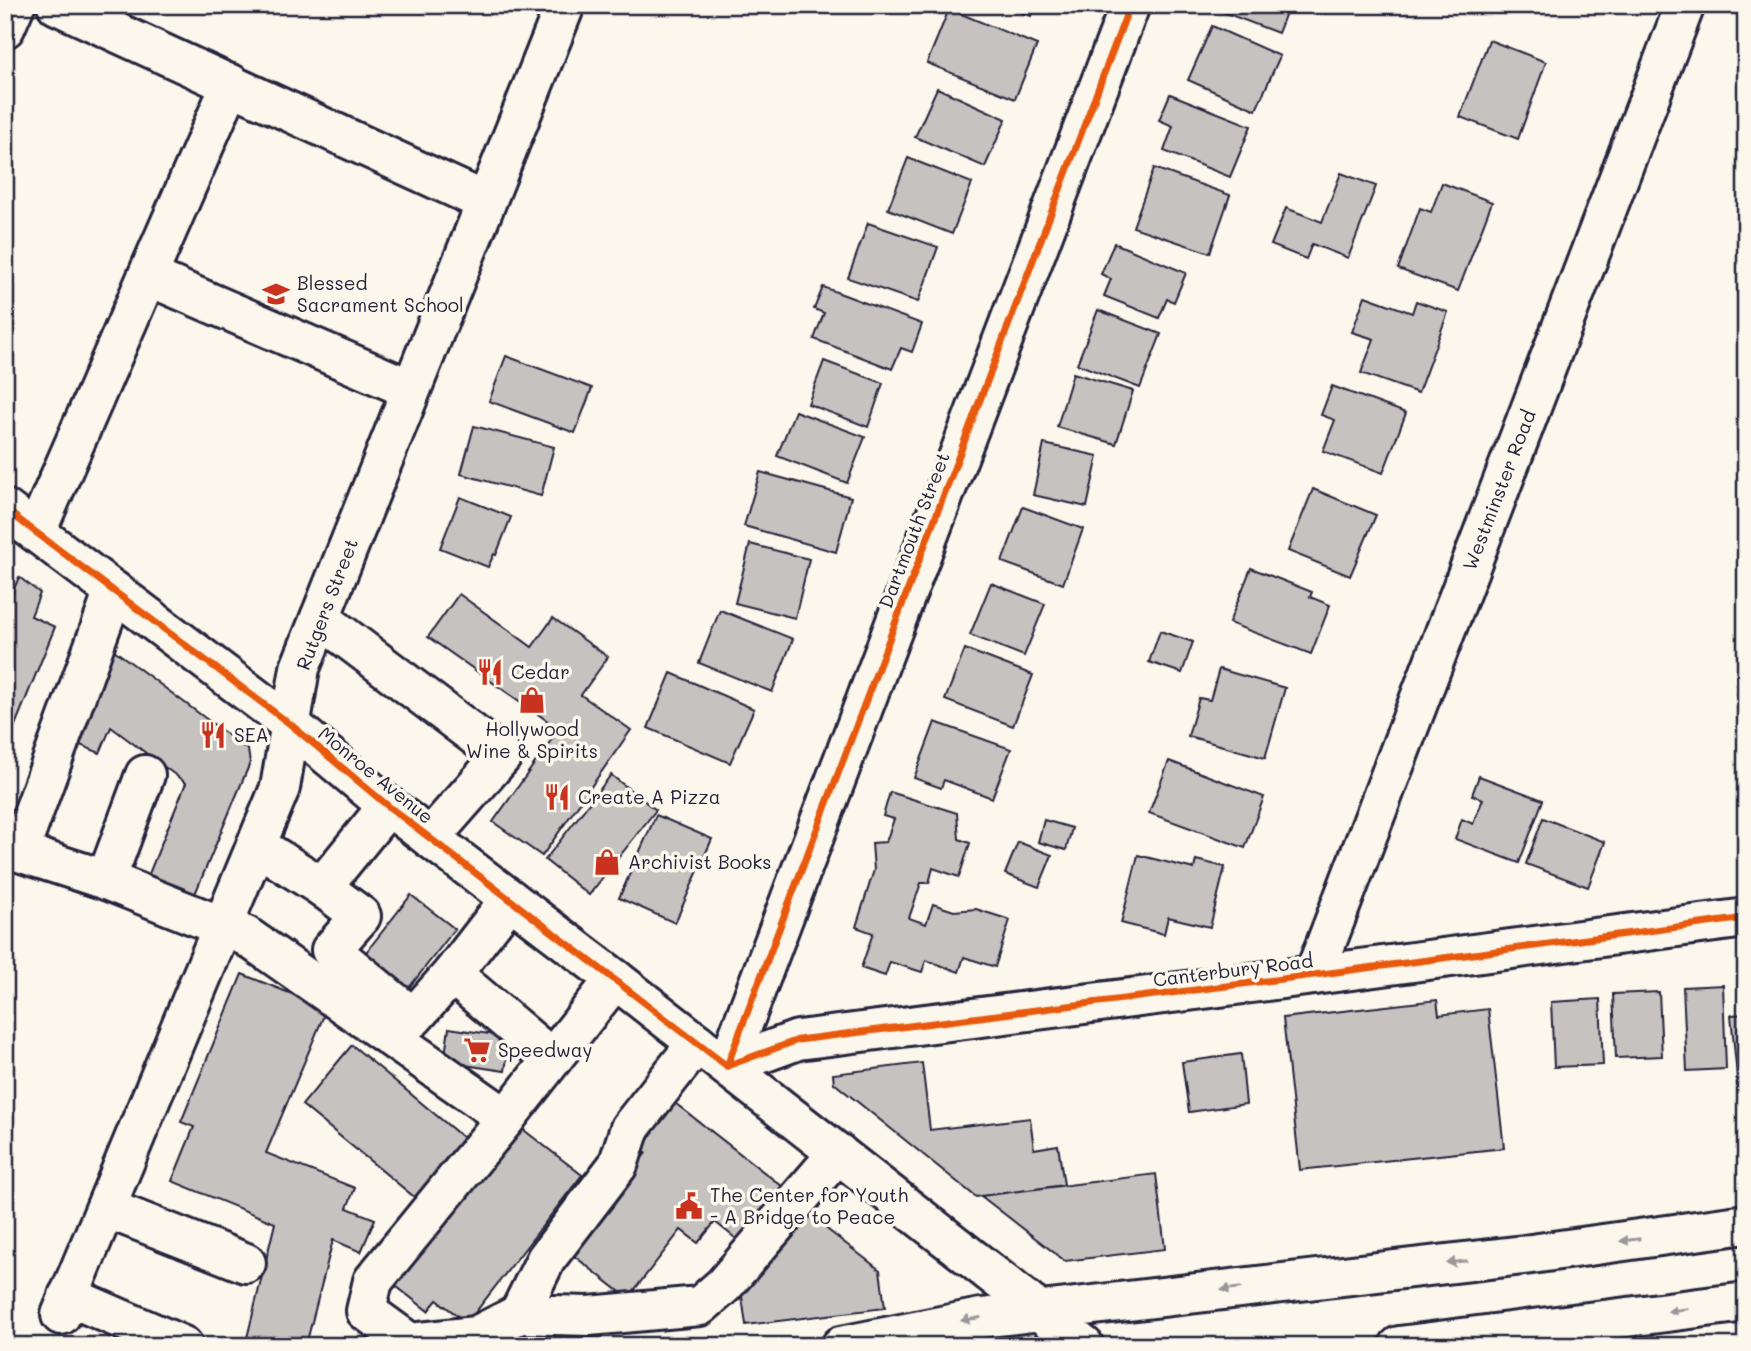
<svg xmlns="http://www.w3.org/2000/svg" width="1751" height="1351" font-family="Mali,sans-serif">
  <rect width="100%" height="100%" fill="#fbf7ec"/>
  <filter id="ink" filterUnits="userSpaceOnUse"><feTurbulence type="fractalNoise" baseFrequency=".0143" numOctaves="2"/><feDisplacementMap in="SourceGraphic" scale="14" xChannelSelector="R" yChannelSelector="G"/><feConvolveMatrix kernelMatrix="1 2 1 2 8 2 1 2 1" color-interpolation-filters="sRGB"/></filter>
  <g filter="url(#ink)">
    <!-- building -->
    <g fill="#c6c2c0" stroke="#22223b" stroke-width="2">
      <path d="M 999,5 L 1035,5 L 1031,16 Z"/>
      <path d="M 1222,5 L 1289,5 L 1278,33 L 1220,11 Z"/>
      <path d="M 949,9 L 1037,45 L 1015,99 L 927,63 Z"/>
      <path d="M 1212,26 L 1280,56 L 1256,110 L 1188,80 Z"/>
      <path d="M 1489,40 L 1546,62 L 1518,139 L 1460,117 Z"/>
      <path d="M 937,88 L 1006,119 L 985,167 L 915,137 Z"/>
      <path d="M 1170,94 L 1251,126 L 1230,177 L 1164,151 L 1173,126 L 1159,120 Z"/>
      <path d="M 908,158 L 972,183 L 952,234 L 888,209 Z"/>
      <path d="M 1154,168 L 1230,195 L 1210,253 L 1133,227 Z"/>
      <path d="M 1341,173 L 1376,186 L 1348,258 L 1312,244 L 1306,259 L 1271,245 L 1286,208 L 1322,222 Z"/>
      <path d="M 1442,183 L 1492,202 L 1458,291 L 1398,269 L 1420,208 L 1431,212 Z"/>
      <path d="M 868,223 L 938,247 L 918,302 L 848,278 Z"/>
      <path d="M 1114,243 L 1186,273 L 1174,302 L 1167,299 L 1159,318 L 1104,296 L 1111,279 L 1101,274 Z"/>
      <path d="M 823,287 L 922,324 L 912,352 L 901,348 L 892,369 L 814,339 L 824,313 L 814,309 Z"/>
      <path d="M 1365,296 L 1412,313 L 1416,301 L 1448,312 L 1418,393 L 1361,373 L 1374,339 L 1352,332 Z"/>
      <path d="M 1098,310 L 1161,334 L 1140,388 L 1077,364 Z"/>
      <path d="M 506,356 L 592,388 L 575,433 L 489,401 Z"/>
      <path d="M 824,361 L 883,383 L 868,427 L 808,404 Z"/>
      <path d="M 1073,373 L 1133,391 L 1116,444 L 1057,427 Z"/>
      <path d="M 1332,386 L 1406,413 L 1383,473 L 1323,451 L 1335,420 L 1321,415 Z"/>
      <path d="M 795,411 L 865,437 L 847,483 L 777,456 Z"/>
      <path d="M 474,426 L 554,447 L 541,496 L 461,474 Z"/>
      <path d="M 1044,444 L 1098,456 L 1087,507 L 1033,495 Z"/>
      <path d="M 760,472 L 851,497 L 836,552 L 744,526 Z"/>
      <path d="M 1313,489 L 1376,515 L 1350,576 L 1288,551 Z"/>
      <path d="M 460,497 L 511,517 L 496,555 L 494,554 L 488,567 L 440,548 Z"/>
      <path d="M 1023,507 L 1083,529 L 1063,584 L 1002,562 Z"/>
      <path d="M 750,544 L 809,559 L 795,618 L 735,603 Z"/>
      <path d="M 1251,568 L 1312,592 L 1310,597 L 1330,605 L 1311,654 L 1229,623 Z"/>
      <path d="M 19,577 L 40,593 L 31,616 L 55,627 L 14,728 L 5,725 L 5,610 Z"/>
      <path d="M 991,583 L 1045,604 L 1024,656 L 970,635 Z"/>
      <path d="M 459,594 L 532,647 L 553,618 L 608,657 L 581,695 L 631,730 L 542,856 L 493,822 L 559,729 L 428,637 Z"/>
      <path d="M 720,610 L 793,639 L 772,692 L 699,663 Z"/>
      <path d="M 1160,631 L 1193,642 L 1182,673 L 1149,662 Z"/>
      <path d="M 965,649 L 1033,675 L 1013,726 L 945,700 Z"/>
      <path d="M 114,650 L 248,750 L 250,763 L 190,906 L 144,886 L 186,783 L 111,727 L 100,753 L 75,743 Z"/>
      <path d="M 1219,669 L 1285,688 L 1265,758 L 1188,736 L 1199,698 L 1210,700 Z"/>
      <path d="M 671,673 L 754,709 L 730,763 L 648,728 Z"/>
      <path d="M 935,722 L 1011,749 L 992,798 L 944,780 L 941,788 L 914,778 Z"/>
      <path d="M 1169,761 L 1264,797 L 1245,848 L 1149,813 Z"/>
      <path d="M 611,775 L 656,810 L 589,895 L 545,860 Z"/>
      <path d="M 1479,776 L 1543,800 L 1519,863 L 1455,839 L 1462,819 L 1473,824 L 1483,799 L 1472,795 Z"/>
      <path d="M 890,792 L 957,813 L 959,839 L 970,843 L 959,877 L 933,868 L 929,883 L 921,883 L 909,918 L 926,924 L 933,904 L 954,911 L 976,909 L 1010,920 L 995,967 L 964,957 L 959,972 L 926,960 L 922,972 L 890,962 L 885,976 L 861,968 L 873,933 L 856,927 L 874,870 L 872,843 L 886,842 L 894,819 L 883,816 Z"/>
      <path d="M 656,815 L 712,839 L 675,923 L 619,898 Z"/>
      <path d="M 1543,818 L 1605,842 L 1588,887 L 1526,864 Z"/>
      <path d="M 1044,820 L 1072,828 L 1066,850 L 1038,842 Z"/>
      <path d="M 1018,842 L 1052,855 L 1039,887 L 1005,874 Z"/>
      <path d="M 1138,855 L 1194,869 L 1196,860 L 1225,867 L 1210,927 L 1168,917 L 1164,934 L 1121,923 Z"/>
      <path d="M 411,895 L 455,929 L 404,994 L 360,960 Z"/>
      <path d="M 242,974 L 327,1008 L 266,1153 L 355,1188 L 347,1208 L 375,1219 L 361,1252 L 333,1240 L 306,1345 L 304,1346 L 245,1346 L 275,1223 L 172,1181 L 194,1127 L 181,1122 Z"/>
      <path d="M 1723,985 L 1726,1069 L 1687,1071 L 1683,987 Z"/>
      <path d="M 1659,992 L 1662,1056 L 1616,1058 L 1613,994 Z"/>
      <path d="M 1600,999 L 1603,1065 L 1554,1067 L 1551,1002 Z"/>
      <path d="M 1437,1000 L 1439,1015 L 1488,1009 L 1504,1148 L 1300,1170 L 1283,1018 Z"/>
      <path d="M 1746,1014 L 1746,1085 L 1738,1086 L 1731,1015 Z"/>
      <path d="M 449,1028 L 510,1037 L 505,1071 L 444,1062 Z"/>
      <path d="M 352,1045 L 473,1146 L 424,1205 L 302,1105 Z"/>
      <path d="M 1241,1054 L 1246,1104 L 1189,1112 L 1182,1062 Z"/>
      <path d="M 922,1063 L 930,1130 L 1030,1118 L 1034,1149 L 1058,1145 L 1064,1185 L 976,1197 L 834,1083 L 833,1074 Z"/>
      <path d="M 671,1100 L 787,1190 L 740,1242 L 715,1222 L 698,1243 L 681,1230 L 628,1298 L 569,1252 L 646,1153 L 635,1144 Z"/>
      <path d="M 516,1124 L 582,1175 L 467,1323 L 437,1300 L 428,1311 L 392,1283 Z"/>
      <path d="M 1156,1174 L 1165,1249 L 1065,1261 L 981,1196 Z"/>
      <path d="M 802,1210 L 880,1270 L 885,1308 L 746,1325 L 741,1290 Z"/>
    </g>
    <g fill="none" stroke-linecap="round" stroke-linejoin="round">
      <defs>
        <g id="minor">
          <path d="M 57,5 L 486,202"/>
          <path d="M 5,28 L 15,5"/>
          <path d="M 148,276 L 410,389"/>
          <path d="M 36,532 L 231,84"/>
          <path d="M 114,591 L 19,852 L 106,880 L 145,775"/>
          <path d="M 320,618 L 502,756 L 430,838"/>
          <path d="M 256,845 L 322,887 L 388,806"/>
          <path d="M 106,880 L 246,936 L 506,1118 L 615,979"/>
          <path d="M 322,887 L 361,916 L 331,950 L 413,1018 L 452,974"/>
          <path d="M 510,899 L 452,974 L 551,1058"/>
          <path d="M 1314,975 L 1685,5"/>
          <path d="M 697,1043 L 630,1128 L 618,1165 L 546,1259 L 519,1314 L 589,1316 L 700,1306 L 724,1285 L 838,1153"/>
          <path d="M 727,1066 L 1130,5"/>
          <path d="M 727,1066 L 798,1040 L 1314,975 L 1746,918"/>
          <path d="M 506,1118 L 373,1281 L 366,1311 L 410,1343 L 476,1336 L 519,1314"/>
          <path d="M 106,1208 L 246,1263"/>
          <path d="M 68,1296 L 183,1346"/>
          <path d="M 61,1315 L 280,788 L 300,668 L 565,5"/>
        </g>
        <path id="major" d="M 5,509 L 290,724 L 388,806 L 615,979 L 1084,1346"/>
        <g id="highway">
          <path d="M 841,1346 L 981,1318 L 1524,1255 L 1746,1224"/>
          <path d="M 1399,1346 L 1746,1302"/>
        </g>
      </defs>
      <!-- minor casing -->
      <use href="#minor" stroke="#22223b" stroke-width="44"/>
      <!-- major casing -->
      <use href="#major" stroke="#22223b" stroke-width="44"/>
      <!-- highway casing -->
      <use href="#highway" stroke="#22223b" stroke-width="44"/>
      <!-- minor -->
      <use href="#minor" stroke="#fbf7ec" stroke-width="38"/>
      <!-- major -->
      <use href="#major" stroke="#fbf7ec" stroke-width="38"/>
      <!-- highway -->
      <use href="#highway" stroke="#fbf7ec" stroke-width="38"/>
      <defs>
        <g id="cycleway">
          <path d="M 5,509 L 290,724 L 388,806 L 727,1066"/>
          <path d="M 727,1066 L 1130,5"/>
          <path d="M 727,1066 L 798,1040 L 1314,975 L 1746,918"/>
        </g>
      </defs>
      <!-- cycleway casing -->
      <use href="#cycleway" stroke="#fbf7ec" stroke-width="11"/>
      <!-- cycleway -->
      <use href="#cycleway" stroke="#e8590c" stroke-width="7"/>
    </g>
    <!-- one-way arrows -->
    <defs><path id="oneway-solid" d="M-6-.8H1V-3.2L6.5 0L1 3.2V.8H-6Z" transform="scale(1.75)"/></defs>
    <g fill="#99979c">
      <use href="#oneway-solid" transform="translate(1630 1240) rotate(172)"/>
      <use href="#oneway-solid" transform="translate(1457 1262) rotate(173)"/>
      <use href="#oneway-solid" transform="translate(1231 1289) rotate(173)"/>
      <use href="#oneway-solid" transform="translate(1678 1310) rotate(173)"/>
      <use href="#oneway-solid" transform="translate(971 1319) rotate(171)"/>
    </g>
  </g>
  <!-- icons -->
  <defs>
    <symbol id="school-bare" viewBox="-9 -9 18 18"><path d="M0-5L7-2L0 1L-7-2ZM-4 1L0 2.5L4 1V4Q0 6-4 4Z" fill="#c8321e" stroke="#fbf7ec" stroke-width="2.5" paint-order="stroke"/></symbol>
    <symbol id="restaurant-bare" viewBox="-9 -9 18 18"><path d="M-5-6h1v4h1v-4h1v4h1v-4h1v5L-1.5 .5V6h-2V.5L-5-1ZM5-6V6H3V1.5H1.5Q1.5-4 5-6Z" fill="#c8321e" stroke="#fbf7ec" stroke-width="2.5" paint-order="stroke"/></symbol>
    <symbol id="shop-bare" viewBox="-9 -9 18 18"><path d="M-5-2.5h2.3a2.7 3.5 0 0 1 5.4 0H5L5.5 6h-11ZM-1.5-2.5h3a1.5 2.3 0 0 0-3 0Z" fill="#c8321e" stroke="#fbf7ec" stroke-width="2.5" paint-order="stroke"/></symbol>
    <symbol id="supermarket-bare" viewBox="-9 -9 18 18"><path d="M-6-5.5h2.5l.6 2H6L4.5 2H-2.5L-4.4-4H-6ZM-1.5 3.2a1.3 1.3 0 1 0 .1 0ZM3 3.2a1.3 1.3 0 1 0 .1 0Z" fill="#c8321e" stroke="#fbf7ec" stroke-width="2.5" paint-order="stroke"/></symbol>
    <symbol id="civic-bare" viewBox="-9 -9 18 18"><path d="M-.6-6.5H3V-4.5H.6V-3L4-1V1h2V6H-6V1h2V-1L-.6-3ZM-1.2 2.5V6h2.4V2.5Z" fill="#c8321e" stroke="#fbf7ec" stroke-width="2.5" paint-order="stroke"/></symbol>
  </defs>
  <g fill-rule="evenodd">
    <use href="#school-bare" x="257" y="275" width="38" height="38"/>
    <use href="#restaurant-bare" x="471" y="653" width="38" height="38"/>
    <use href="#shop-bare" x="513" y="681" width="38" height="38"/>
    <use href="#restaurant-bare" x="194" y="716" width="38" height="38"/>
    <use href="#restaurant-bare" x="538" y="778" width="38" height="38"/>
    <use href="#shop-bare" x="588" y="843" width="38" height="38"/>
    <use href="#supermarket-bare" x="458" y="1031" width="38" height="38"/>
    <use href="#civic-bare" x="670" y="1187" width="38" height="38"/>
  </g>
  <g text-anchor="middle" stroke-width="7" stroke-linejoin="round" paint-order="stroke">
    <!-- poi labels -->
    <g font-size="19" fill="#22223b" stroke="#fbf7ec" text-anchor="start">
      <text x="297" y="290">Blessed<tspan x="297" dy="22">Sacrament School</tspan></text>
      <text x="511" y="679">Cedar</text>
      <text x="532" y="736" text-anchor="middle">Hollywood<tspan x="532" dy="22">Wine &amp; Spirits</tspan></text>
      <text x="234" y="742">SEA</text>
      <text x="578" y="804">Create A Pizza</text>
      <text x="628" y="869">Archivist Books</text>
      <text x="498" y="1057">Speedway</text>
      <text x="710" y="1202">The Center for Youth<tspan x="710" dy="22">- A Bridge to Peace</tspan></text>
    </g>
    <!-- street labels -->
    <g font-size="19" fill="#22223b" stroke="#fbf7ec">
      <text transform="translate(1499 490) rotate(-69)" y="7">Westminster Road</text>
      <text transform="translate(914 530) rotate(-69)" y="7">Dartmouth Street</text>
      <text transform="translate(327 604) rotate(-69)" y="7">Rutgers Street</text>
      <text transform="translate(376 775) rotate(39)" y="7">Monroe Avenue</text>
      <text transform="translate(1233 970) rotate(-7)" y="7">Canterbury Road</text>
    </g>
  </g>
  <!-- margin -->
  <rect width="1751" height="1351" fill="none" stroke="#fbf7ec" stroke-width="28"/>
  <rect x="14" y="14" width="1723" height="1323" fill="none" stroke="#22223b" stroke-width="2.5" filter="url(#ink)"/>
</svg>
